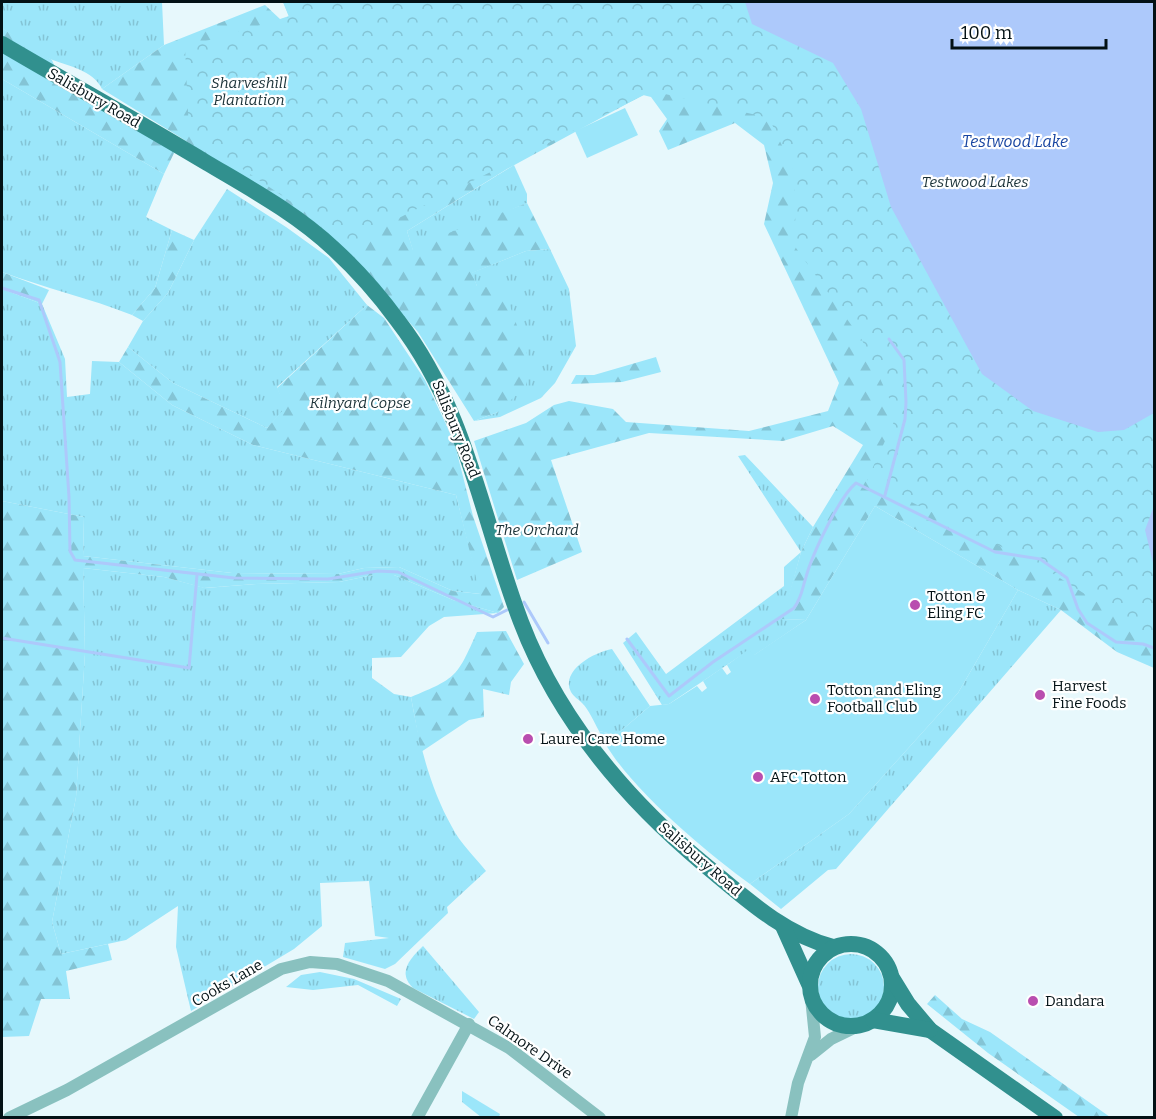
<svg xmlns="http://www.w3.org/2000/svg" width="1156" height="1119" font-family="Bitter,serif">
  <defs>
    <pattern id="grass-tufts" width="24" height="20" patternUnits="userSpaceOnUse" patternTransform="scale(1.5)"><rect width="24" height="20" fill="#9be6fa"/><path d="M3 7l-1-3M5 7V3M7 7l1-3M15 17l-1-3M17 17v-4M19 17l1-3" fill="none" stroke="#84c4d5"/></pattern>
    <pattern id="forest-firs" width="22" height="20" patternUnits="userSpaceOnUse" patternTransform="scale(1.5)"><rect width="22" height="20" fill="#9be6fa"/><path d="M5 1l3.5 6h-7zM16 11l3.5 6h-7z" fill="#84c4d5"/></pattern>
    <pattern id="park-crowns" width="20" height="18" patternUnits="userSpaceOnUse" patternTransform="scale(1.5)"><rect width="20" height="18" fill="#9be6fa"/><path d="M2 6a3 3 0 1 1 6 0M12 15a3 3 0 1 1 6 0" fill="none" stroke="#84c4d5"/></pattern>
  </defs>
  <rect width="100%" height="100%" fill="#e7f8fc"/>
  <!-- grass -->
  <g fill="url(#grass-tufts)">
    <path d="M 2,2 L 162,2 L 164,45 L 102,89 C 93,70 68,66 50,59 C 33,51 17,38 2,28 Z"/>
    <path d="M 2,79 L 164,174 L 146,217 L 172,230 L 155,288 L 132,315 C 89,298 45,288 2,272 Z"/>
    <path d="M 514,165 L 527,194 L 527,203 L 413,251 L 407,231 Z"/>
    <path d="M 227,189 L 286,227 L 329,258 L 367,305 L 277,387 L 286,408 L 267,428 L 173,383 L 128,347 L 143,321 L 168,293 L 194,240 Z"/>
    <path d="M 550,249 L 569,289 L 576,346 L 555,383 L 541,398 L 500,417 L 474,421 L 498,412 L 477,286 L 471,273 L 526,251 Z"/>
    <path d="M 2,289 L 42,304 L 65,359 L 67,397 L 90,394 L 92,361 L 119,362 L 172,405 L 253,445 L 456,495 L 481,594 L 453,591 L 399,567 L 364,568 L 338,574 L 232,573 L 83,556 L 84,517 L 2,501 Z"/>
    <path d="M 745,455 L 813,527 L 801,552 L 783,619 L 806,620 L 753,656 L 749,650 L 669,704 L 662,705 L 623,643 L 636,632 L 666,674 L 784,586 L 784,567 L 801,552 L 738,456 Z"/>
    <path d="M 83,568 L 164,577 L 205,588 L 256,584 L 339,582 L 373,575 L 394,575 L 453,600 L 498,613 L 444,617 L 429,626 L 401,657 L 372,658 L 372,678 L 394,694 L 411,697 C 419,742 429,786 452,827 C 460,843 475,857 486,871 L 447,907 L 448,913 L 395,964 L 385,969 L 343,957 L 345,943 L 389,938 L 375,936 L 369,881 L 320,883 L 322,926 L 294,949 L 191,1011 L 176,947 L 178,906 L 126,940 L 61,954 L 52,922 L 76,797 L 85,653 Z"/>
    <path d="M 1018,590 L 1061,610 L 836,869 L 828,870 L 781,909 L 750,884 L 849,814 L 958,693 Z"/>
    <path d="M 612,649 L 650,706 L 616,735 L 599,731 C 594,722 589,710 582,703 C 578,699 574,697 571,692 C 560,670 595,652 612,649 Z"/>
    <path d="M 423,946 L 479,1012 L 474,1019 L 413,988 C 397,972 410,959 423,946 Z"/>
    <circle cx="851" cy="987" r="33"/>
    <path d="M 320,972 L 354,979 L 401,999 L 397,1006 L 358,985 L 313,990 L 286,987 L 301,975 Z"/>
    <path d="M 462,1091 L 500,1114 L 499,1117 L 481,1117 L 462,1102 Z"/>
  </g>
  <!-- forest -->
  <g fill="url(#forest-firs)">
    <path d="M 283,2 L 329,2 L 568,66 L 790,104 L 1154,615 L 1154,668 L 1117,652 L 1061,610 L 1018,590 L 875,506 L 806,620 L 782,619 L 801,552 L 813,527 L 863,445 L 833,426 L 783,441 L 649,433 L 551,460 L 582,552 L 517,580 L 474,441 L 526,423 L 554,405 L 569,401 L 613,409 L 626,422 L 749,431 L 828,411 L 839,383 L 764,224 L 773,183 L 764,145 L 735,123 L 668,150 L 659,131 L 667,119 L 651,97 L 643,95 L 507,169 L 407,231 L 413,250 L 420,244 L 527,203 L 550,249 L 526,251 L 472,273 L 477,286 L 504,289 L 528,357 L 526,386 L 498,412 L 474,421 L 418,332 L 343,248 L 183,139 L 102,89 L 164,45 L 265,5 L 280,19 L 289,16 Z"/>
    <path d="M 2,28 L 52,60 L 62,85 L 175,151 L 164,174 L 2,79 Z"/>
    <path d="M 172,230 L 194,240 L 168,293 L 143,321 L 132,315 L 155,288 Z"/>
    <path d="M 2,272 L 49,290 L 42,304 L 2,289 Z"/>
    <path d="M 367,305 L 384,318 L 425,380 L 454,441 L 473,516 L 504,607 L 498,613 L 453,600 L 394,575 L 373,575 L 339,582 L 256,584 L 204,588 L 164,577 L 83,568 L 85,653 L 76,797 L 52,922 L 61,954 L 108,944 L 112,960 L 66,971 L 70,999 L 41,999 L 29,1036 L 2,1037 L 2,501 L 84,517 L 83,556 L 232,573 L 338,574 L 364,568 L 399,567 L 453,591 L 480,594 L 456,495 L 253,445 L 172,405 L 119,362 L 128,347 L 173,383 L 267,428 L 285,408 L 277,388 Z"/>
    <path d="M 656,357 L 661,372 L 622,382 L 571,384 L 576,375 L 594,375 Z"/>
    <path d="M 506,631 L 524,664 L 511,682 L 509,695 L 483,689 L 484,717 L 469,720 L 421,752 L 411,697 C 457,678 457,677 477,632 Z"/>
    <path d="M 935,995 L 962,1019 L 990,1032 L 1110,1117 L 1079,1117 L 988,1053 L 927,1004 Z"/>
  </g>
  <!-- park -->
  <path fill="url(#park-crowns)" d="M 283,2 L 1154,2 L 1154,638 L 1044,568 L 867,480 L 897,415 L 862,340 L 796,248 L 794,171 L 769,118 L 652,91 L 351,242 L 189,133 L 185,47 L 289,17 Z"/>
  <!-- pitch -->
  <g fill="#9be6fa">
    <path d="M 625,108 L 638,135 L 587,158 L 575,131 Z"/>
    <path d="M 875,506 L 1018,590 L 958,693 L 849,814 L 750,884 C 707,853 619,780 599,731 L 616,735 L 650,706 L 669,704 L 697,686 L 702,692 L 707,688 L 703,681 L 722,668 L 727,675 L 731,672 L 727,665 L 749,649 L 754,655 L 806,620 Z"/>
  </g>
  <!-- water -->
  <g fill="#adc9fb">
    <path d="M 745,2 L 1154,2 L 1154,413 L 1124,430 L 1098,432 L 1033,411 L 982,374 L 891,207 L 861,109 L 833,63 L 752,24 Z"/>
    <path d="M 1154,506 L 1154,567 L 1145,530 Z"/>
  </g>
  <g fill="none" stroke-linecap="round" stroke-linejoin="round">
    <!-- stream -->
    <g stroke="#adc9fb" stroke-width="3">
      <path d="M 2,288 L 39,300 L 60,362 L 69,497 L 70,551 L 75,560 L 234,578 L 328,579 L 378,571 L 398,572 L 493,617 L 507,610"/>
      <path d="M 885,495 L 905,419 L 906,402 L 904,360 L 889,339"/>
      <path d="M 524,602 L 548,643"/>
      <path d="M 2,638 L 189,668 L 197,575"/>
      <path d="M 627,639 L 669,696 L 713,662 L 794,608 C 802,597 802,589 806,577 C 812,555 839,497 856,483 L 995,552 L 1040,559 L 1067,578 L 1078,609 L 1087,623 L 1116,642 L 1143,644 L 1154,648"/>
    </g>
    <!-- tertiary -->
    <g stroke="#89c1bf" stroke-width="12">
      <path d="M 811,1055 L 831,1039 L 862,1024"/>
      <path d="M 9,1118 L 67,1090 L 281,969 L 310,962 L 337,964 L 388,981 L 509,1048 L 600,1118"/>
      <path d="M 417,1118 L 469,1024"/>
      <path d="M 791,1118 L 798,1083 L 815,1037 L 811,998"/>
    </g>
    <!-- primary -->
    <g stroke="#31908e" stroke-width="16">
      <path d="M 2,44 C 70,84 139,122 207,163 C 251,189 297,214 334,249 C 358,271 379,295 398,321 C 467,410 482,520 521,622 C 558,719 626,799 705,865 C 744,897 783,934 833,947"/>
      <path d="M 783,926 L 809,984"/>
      <circle cx="851" cy="985" r="41"/>
      <path d="M 892,978 L 908,1004 L 930,1030 L 1055,1118"/>
      <path d="M 873,1020 L 930,1030"/>
    </g>
  </g>
  <!-- markers -->
  <g fill="#b94eaf" stroke="#fff" stroke-width="2">
    <circle cx="915" cy="605" r="6"/>
    <circle cx="1040" cy="695" r="6"/>
    <circle cx="815" cy="699" r="6"/>
    <circle cx="528" cy="739" r="6"/>
    <circle cx="758" cy="777" r="6"/>
    <circle cx="1033" cy="1001" r="6"/>
  </g>
  <g text-anchor="middle" stroke-width="4.5" stroke-linejoin="round" paint-order="stroke">
    <!-- park labels -->
    <g font-size="15" font-style="italic" fill="#1b3238" stroke="#fff">
      <text x="249" y="88">Sharveshill<tspan x="249" dy="17">Plantation</tspan></text>
      <text x="975" y="187">Testwood Lakes</text>
      <text x="360" y="408">Kilnyard Copse</text>
      <text x="537" y="535">The Orchard</text>
    </g>
    <!-- street labels -->
    <g font-size="15" fill="#031115" stroke="#fff">
      <text transform="translate(94 98) rotate(30)" y="5">Salisbury Road</text>
      <text transform="translate(456 429) rotate(68)" y="5">Salisbury Road</text>
      <text transform="translate(700 859) rotate(41)" y="5">Salisbury Road</text>
      <text transform="translate(227 983) rotate(-30)" y="5">Cooks Lane</text>
      <text transform="translate(530 1047) rotate(35)" y="5">Calmore Drive</text>
    </g>
    <!-- poi labels -->
    <g font-size="15" fill="#031115" stroke="#fff" text-anchor="start">
      <text x="927" y="601">Totton &amp;<tspan x="927" dy="17">Eling FC</tspan></text>
      <text x="1052" y="691">Harvest<tspan x="1052" dy="17">Fine Foods</tspan></text>
      <text x="827" y="695">Totton and Eling<tspan x="827" dy="17">Football Club</tspan></text>
      <text x="540" y="744">Laurel Care Home</text>
      <text x="770" y="782">AFC Totton</text>
      <text x="1045" y="1006">Dandara</text>
    </g>
    <!-- water labels -->
    <g font-size="16" font-style="italic" fill="#1845a1" stroke="#fff">
      <text x="1015" y="147">Testwood Lake</text>
    </g>
  </g>
  <!-- border -->
  <rect width="1156" height="1119" fill="none" stroke="#031115" stroke-width="6"/>
  <!-- scale -->
  <path d="M952 39v9h154v-9" fill="none" stroke="#031115" stroke-width="3"/>
  <text x="961" y="39" font-size="18" fill="#031115" stroke="#ffffff" stroke-width="4.5" paint-order="stroke">100 m</text>
</svg>
